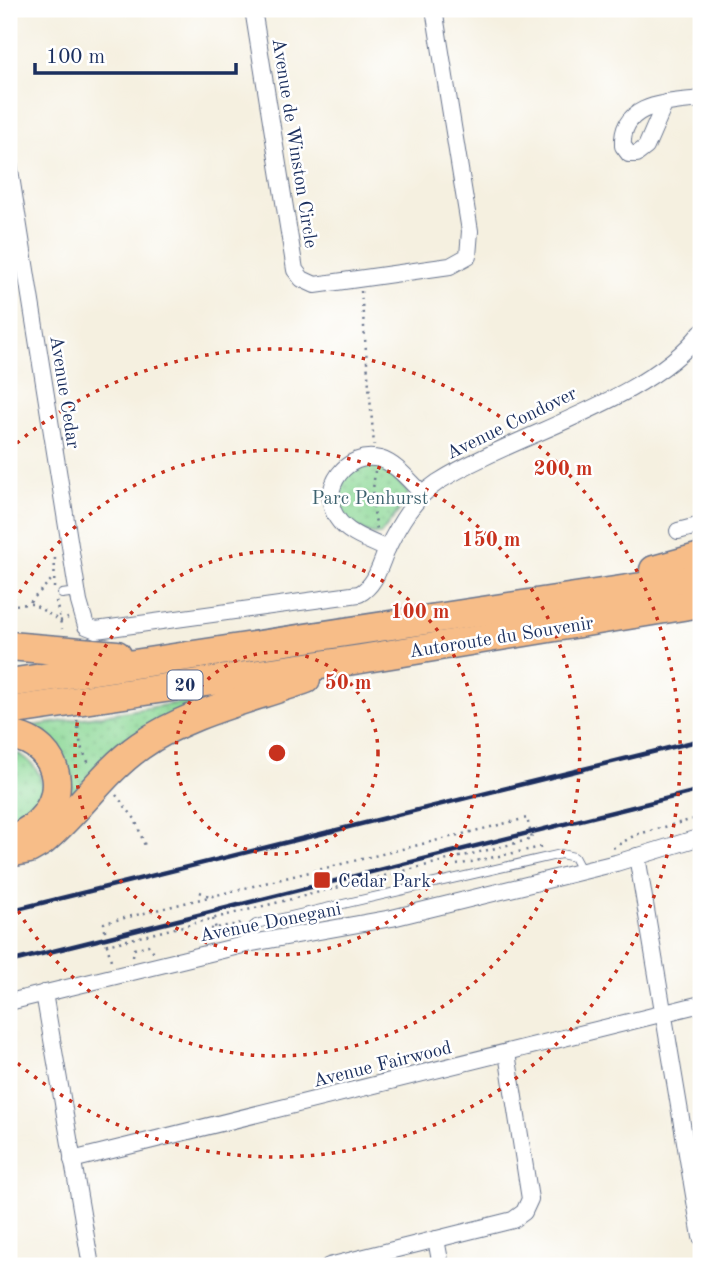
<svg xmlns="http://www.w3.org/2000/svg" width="710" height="1275" font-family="'Old Standard TT',serif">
  <defs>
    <pattern id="grass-dots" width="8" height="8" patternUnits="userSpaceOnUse" patternTransform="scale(1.75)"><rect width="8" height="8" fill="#8cd896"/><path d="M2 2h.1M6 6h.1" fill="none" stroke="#78ba84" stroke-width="1.8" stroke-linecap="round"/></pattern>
  </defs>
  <rect width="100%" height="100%" fill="#fff"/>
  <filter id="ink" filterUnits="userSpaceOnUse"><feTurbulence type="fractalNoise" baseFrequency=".0143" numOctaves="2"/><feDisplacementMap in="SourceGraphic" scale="14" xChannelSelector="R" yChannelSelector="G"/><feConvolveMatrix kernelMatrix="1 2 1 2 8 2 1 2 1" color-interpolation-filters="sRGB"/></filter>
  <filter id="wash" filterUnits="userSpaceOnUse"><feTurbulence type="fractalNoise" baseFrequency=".00686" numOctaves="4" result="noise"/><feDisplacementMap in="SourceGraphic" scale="28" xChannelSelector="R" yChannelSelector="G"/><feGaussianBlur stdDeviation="1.57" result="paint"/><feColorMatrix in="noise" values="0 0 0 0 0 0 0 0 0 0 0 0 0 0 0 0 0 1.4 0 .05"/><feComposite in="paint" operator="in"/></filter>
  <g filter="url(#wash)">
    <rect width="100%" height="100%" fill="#f5f0e0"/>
    <!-- grass -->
    <g fill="url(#grass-dots)" stroke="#54847a" stroke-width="2">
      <path d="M 363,465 L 385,468 L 408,492 L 407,500 L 380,535 C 363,535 336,518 337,498 C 337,490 344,480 348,473 Z"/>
      <path d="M 204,699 L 72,804 L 14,729 Z"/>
      <path d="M 9,751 C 39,757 57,796 29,819 C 24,823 15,826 9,828 Z"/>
    </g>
  </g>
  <g filter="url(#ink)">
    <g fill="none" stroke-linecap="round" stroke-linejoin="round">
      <defs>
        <g id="service">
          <path d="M 62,594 L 77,592"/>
          <path d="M 247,944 L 247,932 L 256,924 L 561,854 L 574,857 L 582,872"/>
        </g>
        <g id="minor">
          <path d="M 253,9 L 295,270 L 302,279 L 315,285 L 450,266 L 468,256 L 470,231 L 434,9"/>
          <path d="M 665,103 L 646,147 L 637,154 L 629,154 L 623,146 C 620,102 670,103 701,99"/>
          <path d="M 9,164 L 79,602 L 86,626 L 96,630 L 359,594 C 376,585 380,565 387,549 C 399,524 414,498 438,482 C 514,434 649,401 701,332"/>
          <path d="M 678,531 L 701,525"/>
          <path d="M 387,549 C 370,541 347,534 337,518 C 318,489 347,450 380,459 C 397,464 410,482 423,494"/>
          <path d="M 637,856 L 701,1237"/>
          <path d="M 44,993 L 91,1266"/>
          <path d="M 9,1002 L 247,944 L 392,918 L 616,863 L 701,837"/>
          <path d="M 72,1160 L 701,1004"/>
          <path d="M 436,1239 L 441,1266"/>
          <path d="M 329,1266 L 513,1220 L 524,1212 L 530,1199 L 507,1053"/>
        </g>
        <g id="motorway">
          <path d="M 654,570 L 701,557"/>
          <path d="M 9,646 L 117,655"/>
          <path d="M 9,683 L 701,578"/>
          <path d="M 9,711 L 361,659 L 701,603"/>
          <path d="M 9,735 C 65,743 72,807 24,833"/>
          <path d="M 9,853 L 29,849 L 43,841 C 78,812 103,772 140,746 C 188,712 251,699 306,679"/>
        </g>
      </defs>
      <!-- service casing -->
      <use href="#service" stroke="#67738c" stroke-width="10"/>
      <!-- minor casing -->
      <use href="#minor" stroke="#67738c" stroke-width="18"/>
      <!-- motorway casing -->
      <use href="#motorway" stroke="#67738c" stroke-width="31"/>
      <!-- path -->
      <g stroke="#67738c" stroke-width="2.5" stroke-dasharray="2 5" stroke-linecap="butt">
        <path d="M 361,291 L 374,445"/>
        <path d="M 375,471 L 372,499 L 377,530"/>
        <path d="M 54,588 L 55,557"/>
        <path d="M 56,601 L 62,629"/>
        <path d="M 30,602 L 52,579"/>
        <path d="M 9,605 L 33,604 L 60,621 L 68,618"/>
        <path d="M 77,720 L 81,747 L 89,764"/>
        <path d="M 116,795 L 135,819 L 145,846"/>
        <path d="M 613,848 L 635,835 L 701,817"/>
        <path d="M 457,865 L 546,846"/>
        <path d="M 200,892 L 209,896"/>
        <path d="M 213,919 L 218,936"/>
        <path d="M 211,929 L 242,923"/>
        <path d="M 107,945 L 104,923 L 527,818 L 532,839 L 107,945 L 112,964"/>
        <path d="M 133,956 L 134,949 L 148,945 L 154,952"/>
      </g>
      <!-- service -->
      <use href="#service" stroke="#fff" stroke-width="8"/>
      <!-- minor -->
      <use href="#minor" stroke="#fff" stroke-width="16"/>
      <!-- motorway -->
      <use href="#motorway" stroke="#f7bd88" stroke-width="28"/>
      <!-- rail -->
      <g stroke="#1b2f5e" stroke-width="4.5">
        <path d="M 9,911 L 701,740"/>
        <path d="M 9,962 L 701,790"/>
      </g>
    </g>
  </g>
  <!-- distance rings -->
  <g fill="none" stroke="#c8321e" stroke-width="3.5" stroke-dasharray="3.5 7">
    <circle cx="277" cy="753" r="101"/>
    <circle cx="277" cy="753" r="202"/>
    <path d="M9 611A303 303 0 1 1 9 895"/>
    <path d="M9 450A404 404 0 1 1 9 1056"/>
  </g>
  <!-- markers -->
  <rect fill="#c8321e" stroke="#fff" stroke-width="2.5" x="313" y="871" width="18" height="18" rx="3.5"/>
  <g text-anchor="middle" stroke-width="5" stroke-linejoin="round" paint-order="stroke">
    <!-- shield labels -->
    <rect fill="#fff" stroke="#5f6d8e" stroke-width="2" x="167.5" y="670.5" width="35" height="29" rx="5"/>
    <g font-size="18" font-weight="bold" fill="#1b2f5e">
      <text x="185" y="691">20</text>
    </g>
    <!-- street labels -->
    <g font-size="19" fill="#1b2f5e" stroke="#fff">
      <text transform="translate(296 143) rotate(81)" y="7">Avenue de Winston Circle</text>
      <text transform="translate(66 392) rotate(81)" y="7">Avenue Cedar</text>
      <text transform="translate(511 422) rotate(-26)" y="7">Avenue Condover</text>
      <text transform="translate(501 636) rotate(-9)" y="7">Autoroute du Souvenir</text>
      <text transform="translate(270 921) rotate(-11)" y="7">Avenue Donegani</text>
      <text transform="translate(382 1063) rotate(-14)" y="7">Avenue Fairwood</text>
    </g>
    <!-- park labels -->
    <g font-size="19" fill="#3d626f" stroke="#fff">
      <text x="370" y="504">Parc Penhurst</text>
    </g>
    <!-- poi labels -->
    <g font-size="19" fill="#1b2f5e" stroke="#fff" text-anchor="start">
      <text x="338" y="887">Cedar Park</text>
    </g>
  </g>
  <circle cx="277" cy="753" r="10" fill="#c8321e" stroke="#fff" stroke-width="3.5"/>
  <g font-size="21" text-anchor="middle" font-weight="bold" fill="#c8321e" stroke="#fff" stroke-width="5" stroke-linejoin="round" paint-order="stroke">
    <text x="563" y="475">200 m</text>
    <text x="491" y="546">150 m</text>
    <text x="420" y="618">100 m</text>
    <text x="348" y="689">50 m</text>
  </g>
  <!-- margin -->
  <rect width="710" height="1275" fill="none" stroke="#fff" stroke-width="35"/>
  <!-- scale -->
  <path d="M35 63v10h201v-10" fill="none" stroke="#1b2f5e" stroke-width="3.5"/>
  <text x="46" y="63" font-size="21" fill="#1b2f5e" stroke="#ffffff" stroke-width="5" paint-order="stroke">100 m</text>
</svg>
